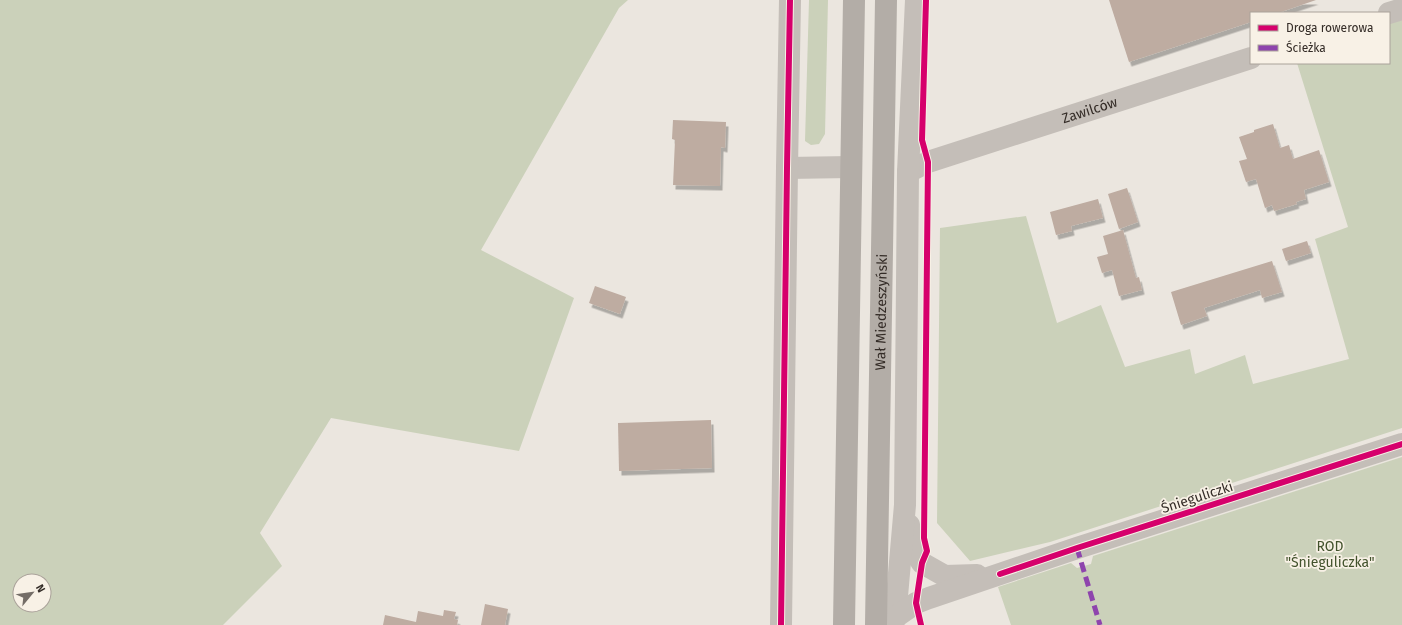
<svg xmlns="http://www.w3.org/2000/svg" width="1402" height="625" font-family="'Fira Sans',sans-serif">
  <defs>
    <filter id="shadow"><feDropShadow dx="2.5" dy="4.5" stdDeviation="0" flood-color="#0004"/></filter>
  </defs>
  <rect width="100%" height="100%" fill="#ebe6df"/>
  <!-- green -->
  <g fill="#cbd1ba" fill-rule="evenodd">
    <path d="M 0,0 L 628,0 L 619,8 L 481,250 L 574,298 L 519,451 L 331,418 L 260,533 L 282,566 L 223,625 L 0,625 ZM 20,581 L 44,581 L 44,605 L 20,605 Z"/>
    <path d="M 809,0 L 828,0 L 825,134 L 819,144 L 811,145 L 805,141 Z"/>
    <path d="M 1402,17 L 1402,428 L 1050,542 L 970,561 L 937,523 L 940,228 L 1026,216 L 1057,323 L 1101,305 L 1125,367 L 1190,349 L 1195,374 L 1245,355 L 1253,384 L 1349,359 L 1315,239 L 1348,227 L 1297,63 L 1389,63 L 1389,21 Z"/>
    <path d="M 1402,457 L 1402,625 L 1011,625 L 998,587 L 1071,563 L 1077,568 L 1091,564 L 1093,556 Z"/>
  </g>
  <!-- building -->
  <g fill="#beaca1" filter="url(#shadow)">
    <path d="M 1109,0 L 1316,0 L 1278,13 L 1251,13 L 1251,22 L 1129,62 Z"/>
    <path d="M 673,120 L 726,122 L 725,148 L 721,147 L 720,186 L 673,185 L 675,140 L 672,139 Z"/>
    <path d="M 1273,124 L 1280,148 L 1289,145 L 1293,159 L 1319,150 L 1329,182 L 1304,190 L 1306,199 L 1296,202 L 1297,204 L 1274,211 L 1272,205 L 1265,208 L 1256,179 L 1246,182 L 1239,161 L 1247,159 L 1239,137 L 1254,132 L 1254,130 Z"/>
    <path d="M 1127,188 L 1138,222 L 1119,229 L 1108,194 Z"/>
    <path d="M 1098,199 L 1103,218 L 1071,226 L 1072,231 L 1056,235 L 1050,212 Z"/>
    <path d="M 1123,230 L 1136,278 L 1139,277 L 1142,290 L 1119,296 L 1112,270 L 1102,273 L 1097,257 L 1108,254 L 1103,236 Z"/>
    <path d="M 1307,241 L 1311,253 L 1286,261 L 1282,249 Z"/>
    <path d="M 1272,261 L 1282,292 L 1262,298 L 1260,290 L 1204,308 L 1207,316 L 1181,325 L 1171,292 Z"/>
    <path d="M 595,286 L 626,297 L 620,314 L 589,303 Z"/>
    <path d="M 711,420 L 712,468 L 619,471 L 618,423 Z"/>
    <path d="M 485,604 L 508,609 L 505,625 L 481,625 Z"/>
    <path d="M 444,610 L 456,612 L 454,619 L 458,620 L 457,625 L 383,625 L 385,615 L 416,622 L 418,611 L 443,616 Z"/>
  </g>
  <g fill="none" stroke-linecap="round" stroke-linejoin="round">
    <!-- minor -->
    <g stroke="#c4beb8" stroke-width="22">
      <path d="M 1389,13 L 1402,9"/>
      <path d="M 787,168 L 851,167"/>
      <path id="s1" d="M 908,172 L 928,162 L 1251,58"/>
      <path d="M 909,525 L 912,547 L 922,563 L 945,576 L 977,575"/>
      <path d="M 895,619 L 905,505 L 908,172 L 916,0"/>
      <path d="M 887,623 L 916,603 L 929,598 L 1077,548 L 1402,444"/>
      <path d="M 781,625 L 787,168 L 790,0"/>
    </g>
    <!-- major -->
    <g stroke="#b3ada7" stroke-width="22">
      <path d="M 844,625 L 854,0"/>
      <path id="s2" d="M 876,625 L 886,0"/>
    </g>
    <!-- quiet -->
    <path stroke="#8e44ad" stroke-width="5" stroke-dasharray="10 5" stroke-linecap="butt" d="M 1077,548 L 1100,625"/>
    <defs>
      <g id="cycleway">
        <path d="M 1000,574 L 1077,548 L 1402,444"/>
        <path d="M 781,625 L 787,168 L 790,0"/>
        <path d="M 921,625 L 916,603 L 922,563 L 927,551 L 924,538 L 928,162 L 922,140 L 926,0"/>
      </g>
    </defs>
    <!-- cycleway casing -->
    <use href="#cycleway" stroke="#f8f1e6" stroke-width="8"/>
    <!-- cycleway -->
    <use href="#cycleway" stroke="#d6006c" stroke-width="6"/>
  </g>
  <g text-anchor="middle" stroke-width="3.5" stroke-linejoin="round" paint-order="stroke">
    <!-- street labels -->
    <g font-size="14" fill="#342c27" stroke="#f8f1e6">
      <text dy="5" stroke="none"><textPath href="#s1" startOffset="192">Zawilców</textPath></text>
      <text dy="5" stroke="none"><textPath href="#s2" startOffset="313">Wał Miedzeszyński</textPath></text>
      <text transform="translate(1197 497) rotate(-18)" y="5">Śnieguliczki</text>
    </g>
    <!-- park labels -->
    <g font-size="14" fill="#42522c" stroke="#f8f1e6">
      <text x="1330" y="551">ROD<tspan x="1330" dy="16">"Śnieguliczka"</tspan></text>
    </g>
  </g>
  <!-- legend -->
  <rect x="1250" y="12" width="140" height="52" fill="#f8f1e6" stroke="#aaa29a"/>
  <rect x="1258" y="25" width="20" height="6" fill="#d6006c" stroke="#aaa29a"/>
  <text x="1286" y="32" font-size="12" fill="#342c27">Droga rowerowa</text>
  <rect x="1258" y="45" width="20" height="6" fill="#8e44ad" stroke="#aaa29a"/>
  <text x="1286" y="52" font-size="12" fill="#342c27">Ścieżka</text>
  <!-- north arrow -->
  <g transform="translate(32 593) rotate(61)"><circle r="19" fill="#f8f1e6" stroke="#aaa29a"/>
  <path d="M0-3L7 15L0 10L-7 15Z" fill="#746d67"/>
  <text y="-6" font-size="11" font-weight="bold" text-anchor="middle" fill="#342c27">N</text>
  </g>
</svg>
